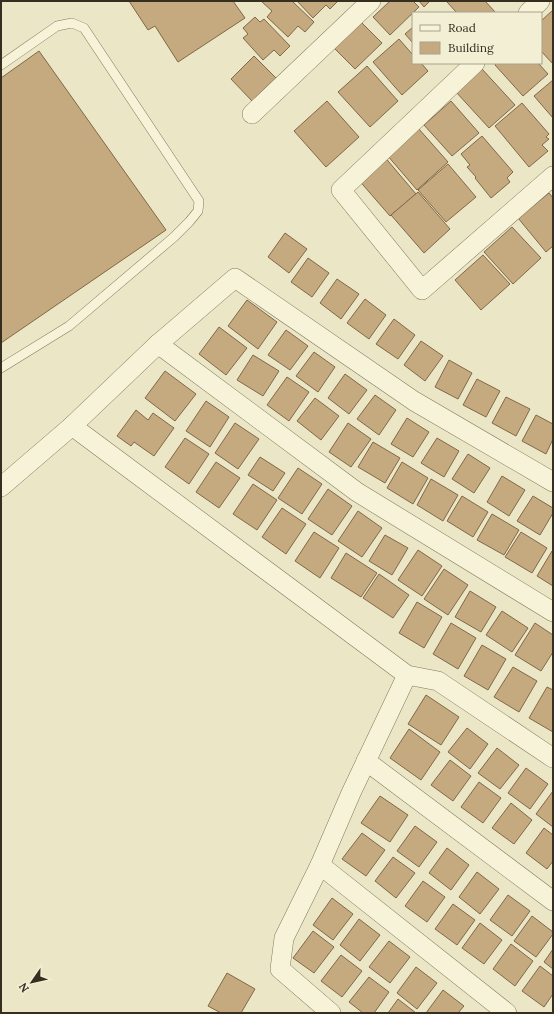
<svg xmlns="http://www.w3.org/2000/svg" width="554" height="1014" font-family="Lora,serif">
  <rect width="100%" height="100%" fill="#eae6c6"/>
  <!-- building -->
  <g fill="#c5aa80" stroke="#816846">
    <path d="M 129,1 L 233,1 L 245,18 L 178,62 L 155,26 L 148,30 Z"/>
    <path d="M 261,1 L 292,1 L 314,22 L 305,32 L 298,26 L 288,37 L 267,17 L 272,11 Z"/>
    <path d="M 297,1 L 338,1 L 330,9 L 326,5 L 313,18 Z"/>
    <path d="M 390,1 L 413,1 L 419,7 L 390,35 L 373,17 Z"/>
    <path d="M 419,1 L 430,1 L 424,7 Z"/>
    <path d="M 448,1 L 485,1 L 496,13 L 457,13 L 447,2 Z"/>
    <path d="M 553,10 L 553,64 L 541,51 L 541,21 Z"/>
    <path d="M 255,17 L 260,22 L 264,19 L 290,46 L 280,56 L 274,50 L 263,60 L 243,38 L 248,34 L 243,28 Z"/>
    <path d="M 361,22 L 382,43 L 355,69 L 334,48 Z"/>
    <path d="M 413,27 L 413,43 L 405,34 Z"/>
    <path d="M 399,39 L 413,55 L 413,63 L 421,63 L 428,71 L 402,95 L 373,62 Z"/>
    <path d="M 39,51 L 166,230 L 1,343 L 1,78 Z"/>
    <path d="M 254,56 L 276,78 L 252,101 L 231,79 Z"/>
    <path d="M 496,63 L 538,63 L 548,74 L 523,96 L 495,65 Z"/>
    <path d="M 367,66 L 398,101 L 370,127 L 338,92 Z"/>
    <path d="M 482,69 L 515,105 L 489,128 L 456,92 Z"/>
    <path d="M 553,80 L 553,118 L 534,96 Z"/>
    <path d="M 327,101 L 359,137 L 326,167 L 294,131 Z"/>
    <path d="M 451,101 L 479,133 L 452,156 L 424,125 Z"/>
    <path d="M 522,103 L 549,134 L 546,137 L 549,139 L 542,145 L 548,151 L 529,167 L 495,126 Z"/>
    <path d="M 418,128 L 448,162 L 417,190 L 387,155 Z"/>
    <path d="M 482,136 L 513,172 L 507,178 L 510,182 L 491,198 L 475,178 L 476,177 L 467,167 L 470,165 L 461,154 Z"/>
    <path d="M 383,155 L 416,194 L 390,216 L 357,178 Z"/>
    <path d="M 448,164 L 476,197 L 446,222 L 418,190 Z"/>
    <path d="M 418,192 L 450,229 L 424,253 L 391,215 Z"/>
    <path d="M 549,193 L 553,198 L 553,246 L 546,252 L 518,218 Z"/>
    <path d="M 512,227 L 541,258 L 513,284 L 484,252 Z"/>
    <path d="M 285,233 L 307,249 L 289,273 L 268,257 Z"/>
    <path d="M 483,255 L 510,284 L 481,310 L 455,280 Z"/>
    <path d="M 308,258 L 329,273 L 312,297 L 291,282 Z"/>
    <path d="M 337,279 L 359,294 L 341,319 L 320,303 Z"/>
    <path d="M 365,299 L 386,315 L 369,339 L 347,323 Z"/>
    <path d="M 247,300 L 277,322 L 258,349 L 228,326 Z"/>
    <path d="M 394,319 L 415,335 L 398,359 L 376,344 Z"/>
    <path d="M 219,327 L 247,348 L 226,375 L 199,354 Z"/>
    <path d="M 286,330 L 308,346 L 290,370 L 268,355 Z"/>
    <path d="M 421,341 L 443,356 L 425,381 L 404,365 Z"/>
    <path d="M 314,352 L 335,367 L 318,392 L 296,376 Z"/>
    <path d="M 253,355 L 279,371 L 263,396 L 237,380 Z"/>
    <path d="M 449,360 L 472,373 L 458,399 L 435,387 Z"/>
    <path d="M 165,371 L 196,394 L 175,421 L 145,398 Z"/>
    <path d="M 345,374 L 367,390 L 349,414 L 328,398 Z"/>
    <path d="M 287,377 L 309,392 L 289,421 L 267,405 Z"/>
    <path d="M 477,379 L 500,391 L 486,417 L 463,405 Z"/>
    <path d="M 375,395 L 396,410 L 379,435 L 357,419 Z"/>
    <path d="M 506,397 L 530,409 L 516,436 L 492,423 Z"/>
    <path d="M 315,398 L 339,416 L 321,440 L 297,421 Z"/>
    <path d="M 206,401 L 229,417 L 210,447 L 186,431 Z"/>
    <path d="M 136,410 L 148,420 L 153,413 L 174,428 L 154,456 L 134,442 L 131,446 L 117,436 Z"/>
    <path d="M 536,415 L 553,424 L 553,439 L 546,454 L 522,441 Z"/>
    <path d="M 407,418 L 429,432 L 413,457 L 391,444 Z"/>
    <path d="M 235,423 L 259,439 L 238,469 L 215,453 Z"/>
    <path d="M 348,423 L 371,439 L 351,467 L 329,452 Z"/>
    <path d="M 185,438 L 209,454 L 189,484 L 165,467 Z"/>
    <path d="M 437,438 L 459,451 L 444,477 L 421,463 Z"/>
    <path d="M 373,442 L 400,458 L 385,483 L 358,467 Z"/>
    <path d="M 468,454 L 490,468 L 474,493 L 452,479 Z"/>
    <path d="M 260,457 L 285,473 L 273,491 L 248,475 Z"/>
    <path d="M 216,462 L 240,478 L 219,508 L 196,492 Z"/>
    <path d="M 402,462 L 428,478 L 413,504 L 387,488 Z"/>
    <path d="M 298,468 L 322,484 L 302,514 L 278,498 Z"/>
    <path d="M 502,476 L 525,490 L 509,516 L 487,502 Z"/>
    <path d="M 431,479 L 458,495 L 443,521 L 417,505 Z"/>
    <path d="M 253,484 L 277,500 L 257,530 L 233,514 Z"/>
    <path d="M 328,489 L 352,506 L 332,535 L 308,519 Z"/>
    <path d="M 462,496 L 488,512 L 473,537 L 447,521 Z"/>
    <path d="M 533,496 L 553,508 L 553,513 L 540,535 L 517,521 Z"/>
    <path d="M 282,508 L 306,524 L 286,554 L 262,537 Z"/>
    <path d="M 358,511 L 382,528 L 362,557 L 338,541 Z"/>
    <path d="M 492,514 L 519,530 L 504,555 L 477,540 Z"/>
    <path d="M 314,532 L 339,548 L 320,578 L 295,561 Z"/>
    <path d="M 521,532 L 547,548 L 532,573 L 505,557 Z"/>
    <path d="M 385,535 L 408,548 L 392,575 L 369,561 Z"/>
    <path d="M 418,550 L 442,566 L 422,596 L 398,580 Z"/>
    <path d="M 552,551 L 553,551 L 553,586 L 537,576 Z"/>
    <path d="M 346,553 L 377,573 L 361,597 L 331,578 Z"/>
    <path d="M 444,569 L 468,585 L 448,615 L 424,599 Z"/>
    <path d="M 379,574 L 409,595 L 393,618 L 363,598 Z"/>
    <path d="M 470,591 L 496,607 L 481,632 L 455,617 Z"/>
    <path d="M 417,602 L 442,617 L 424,648 L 399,633 Z"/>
    <path d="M 502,611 L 528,628 L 512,652 L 486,635 Z"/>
    <path d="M 451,623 L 476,638 L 458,669 L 433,654 Z"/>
    <path d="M 535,623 L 553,635 L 553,652 L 541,671 L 515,655 Z"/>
    <path d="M 482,645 L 506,659 L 488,690 L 464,676 Z"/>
    <path d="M 513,667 L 537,681 L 519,712 L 494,697 Z"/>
    <path d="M 547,687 L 553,690 L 553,732 L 529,718 Z"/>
    <path d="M 426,695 L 459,717 L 441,745 L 408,724 Z"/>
    <path d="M 467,728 L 488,744 L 470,769 L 448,752 Z"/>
    <path d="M 409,729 L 440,752 L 421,780 L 390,758 Z"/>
    <path d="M 497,748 L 519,765 L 500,789 L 478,773 Z"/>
    <path d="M 450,760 L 471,776 L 453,801 L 431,785 Z"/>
    <path d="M 526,768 L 548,784 L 530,809 L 508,793 Z"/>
    <path d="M 479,782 L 501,798 L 483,823 L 461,807 Z"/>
    <path d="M 553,791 L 553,827 L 536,814 Z"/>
    <path d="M 380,796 L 408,815 L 390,842 L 361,823 Z"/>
    <path d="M 511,803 L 532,820 L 514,844 L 492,828 Z"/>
    <path d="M 415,826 L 437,842 L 419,867 L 397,851 Z"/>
    <path d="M 544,828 L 553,835 L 553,861 L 547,869 L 526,853 Z"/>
    <path d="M 362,833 L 385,850 L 366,876 L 342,859 Z"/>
    <path d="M 447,848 L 469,865 L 451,890 L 429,873 Z"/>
    <path d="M 393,857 L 415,873 L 396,898 L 375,881 Z"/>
    <path d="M 477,872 L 499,889 L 480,914 L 459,897 Z"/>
    <path d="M 423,881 L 445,897 L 427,922 L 405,906 Z"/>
    <path d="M 508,895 L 530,911 L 512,936 L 490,920 Z"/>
    <path d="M 332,898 L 353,914 L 333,940 L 313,925 Z"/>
    <path d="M 453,904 L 475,920 L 457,945 L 435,929 Z"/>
    <path d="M 532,916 L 553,932 L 553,934 L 536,957 L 514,941 Z"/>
    <path d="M 359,919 L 380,935 L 360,961 L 340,945 Z"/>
    <path d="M 480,923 L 502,940 L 484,964 L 462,948 Z"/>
    <path d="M 313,931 L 334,947 L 314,973 L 293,958 Z"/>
    <path d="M 389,941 L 410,957 L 390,983 L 369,967 Z"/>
    <path d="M 511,944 L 533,961 L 515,986 L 493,969 Z"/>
    <path d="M 553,949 L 553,969 L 544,962 Z"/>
    <path d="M 341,955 L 362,971 L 342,997 L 321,981 Z"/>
    <path d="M 540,966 L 553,976 L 553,994 L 544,1007 L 522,991 Z"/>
    <path d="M 416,967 L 437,983 L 417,1009 L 397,993 Z"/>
    <path d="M 227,973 L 255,989 L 241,1013 L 221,1013 L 208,1006 Z"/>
    <path d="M 369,977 L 389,992 L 374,1013 L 363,1013 L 349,1002 Z"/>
    <path d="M 443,990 L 464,1006 L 458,1013 L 426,1013 Z"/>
    <path d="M 398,999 L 416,1013 L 388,1013 Z"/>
  </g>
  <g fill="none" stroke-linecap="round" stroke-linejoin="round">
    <defs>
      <path id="lane" d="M 1,65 L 57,26 L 72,23 L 84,28 L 199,201 L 198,211 L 189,222 L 174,237 L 69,326 L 1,368"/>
      <g id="street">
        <path d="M 528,13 L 540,1"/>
        <path d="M 475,63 L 341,190 L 422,290 L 553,176"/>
        <path d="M 252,114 L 371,1"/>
        <path d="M 158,344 L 357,492 L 553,612"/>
        <path d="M 72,426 L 407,675 L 438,681 L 553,758"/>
        <path d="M 1,487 L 72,426 L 158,344 L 235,278 L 414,401 L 553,482"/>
        <path d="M 366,761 L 553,901"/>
        <path d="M 320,865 L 507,1013"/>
        <path d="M 331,1013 L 280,969 L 284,938 L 320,865 L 351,793 L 407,675"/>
      </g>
    </defs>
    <!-- lane casing -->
    <use href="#lane" stroke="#84795e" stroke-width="10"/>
    <!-- street casing -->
    <use href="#street" stroke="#84795e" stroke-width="20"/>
    <!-- lane -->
    <use href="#lane" stroke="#f6f3d9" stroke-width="9"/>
    <!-- street -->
    <use href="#street" stroke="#f6f3d9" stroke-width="19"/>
  </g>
  <!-- border -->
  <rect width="554" height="1014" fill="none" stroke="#362f20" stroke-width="4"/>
  <!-- legend -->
  <rect x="412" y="12" width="130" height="52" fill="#f2efd5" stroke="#a7a28d"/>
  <rect x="420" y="25" width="20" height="6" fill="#f6f3d9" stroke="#a7a28d"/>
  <text x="448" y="32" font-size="12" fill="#362f20">Road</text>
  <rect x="420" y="42" width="20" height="12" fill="#c5aa80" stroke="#a7a28d"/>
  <text x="448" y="52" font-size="12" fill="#362f20">Building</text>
  <!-- north arrow -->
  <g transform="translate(32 982) rotate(236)" stroke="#f2efd5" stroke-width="3" paint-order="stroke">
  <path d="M0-3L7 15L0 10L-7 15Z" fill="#362f20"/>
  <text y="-6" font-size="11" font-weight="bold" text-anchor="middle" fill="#362f20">N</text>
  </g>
</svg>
